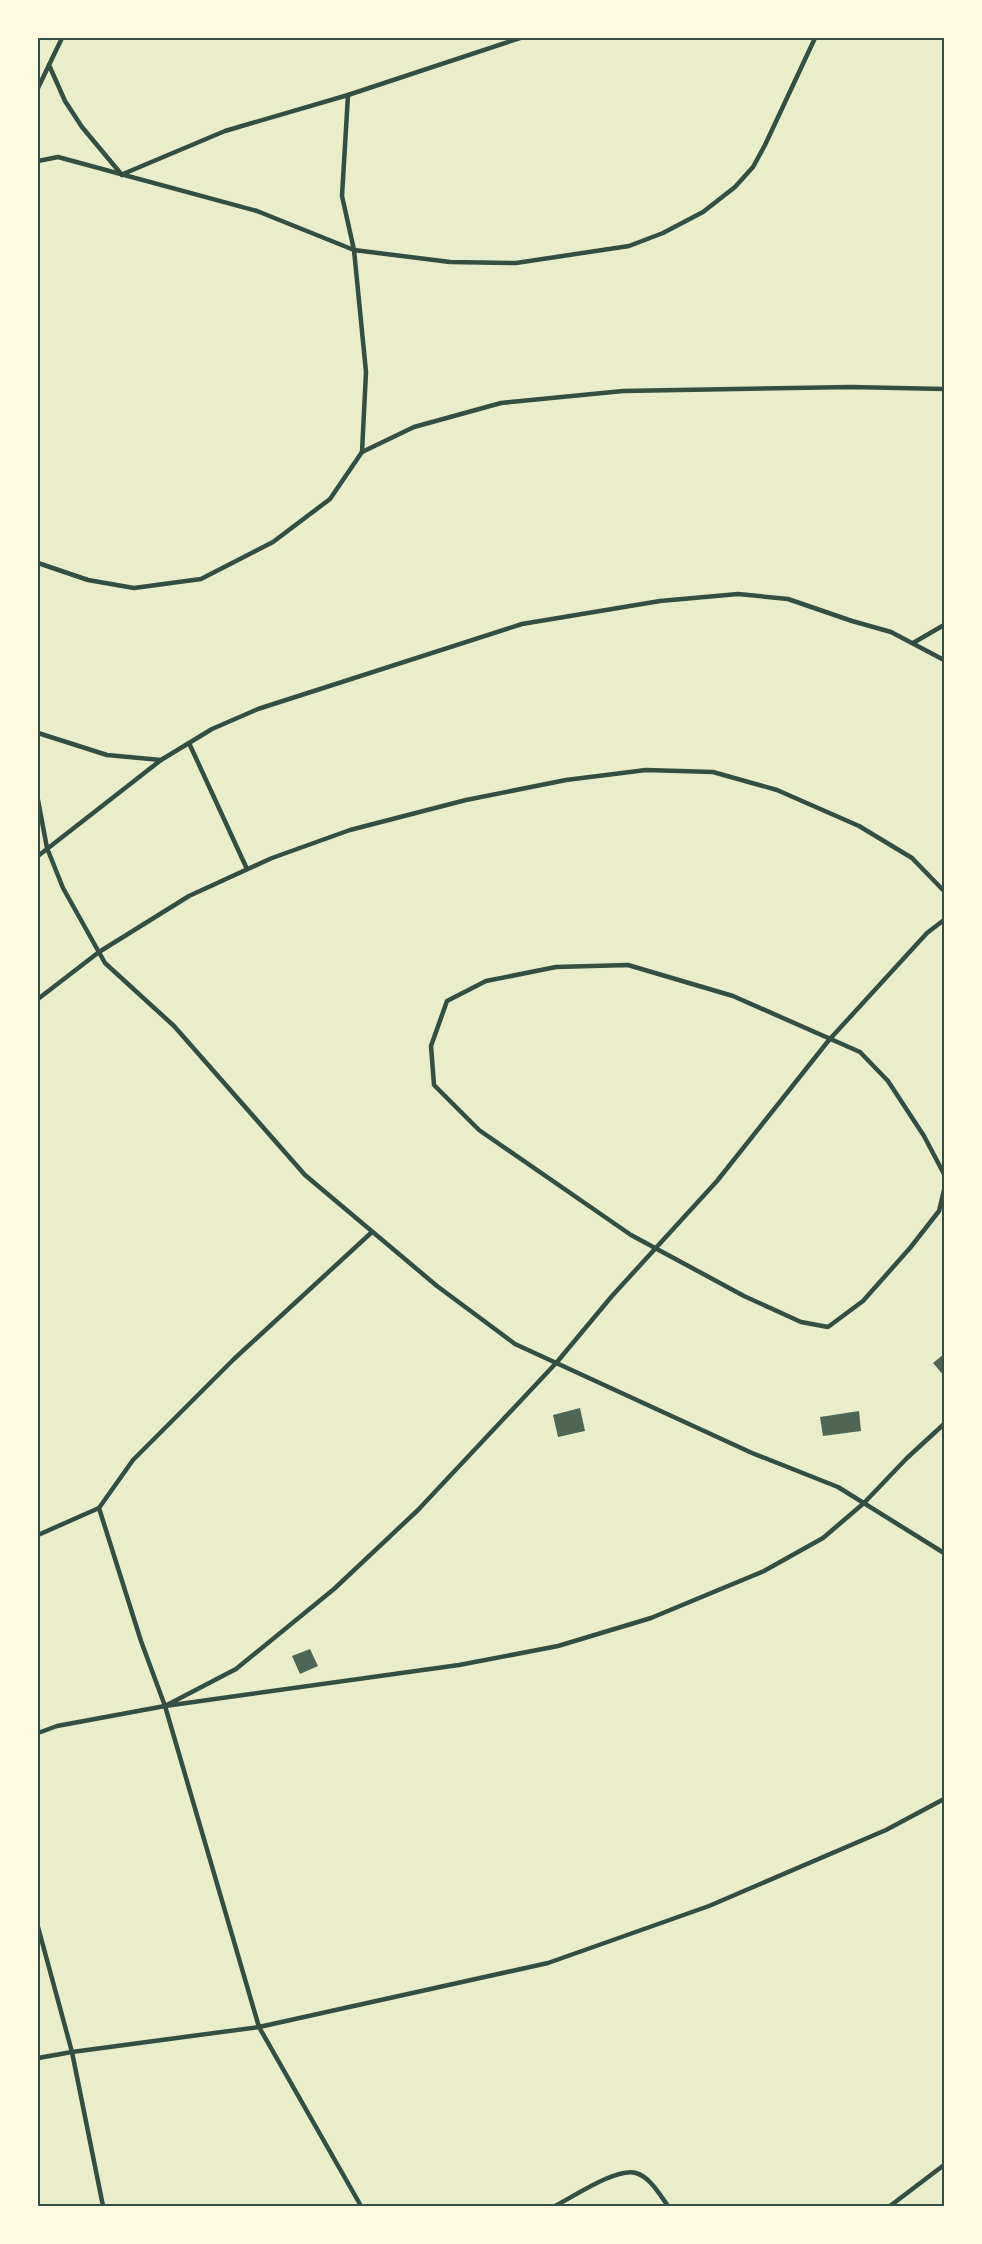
<svg xmlns="http://www.w3.org/2000/svg" width="982" height="2244" font-family="'Noto Sans',sans-serif">
  <rect width="100%" height="100%" fill="#e9edc9"/>
  <!-- building -->
  <g fill="#4f6655">
    <path d="M 944,1354 L 944,1376 L 933,1363 Z"/>
    <path d="M 580,1408 L 585,1431 L 558,1437 L 553,1415 Z"/>
    <path d="M 859,1411 L 861,1431 L 823,1436 L 820,1417 Z"/>
    <path d="M 310,1649 L 318,1666 L 300,1674 L 292,1656 Z"/>
  </g>
  <g fill="none" stroke-linecap="round" stroke-linejoin="round">
    <!-- service -->
    <g stroke="#344e41" stroke-width="4.5">
      <path d="M 62,38 L 49,65 L 65,101 L 82,127 L 122,175"/>
      <path d="M 38,88 L 49,65"/>
      <path d="M 38,161 L 58,157 L 257,211 L 354,250 L 450,262 L 516,263 L 629,246 L 663,233 L 703,212 L 735,187 L 753,167 L 765,145 L 815,38"/>
      <path d="M 123,174 L 225,131 L 348,95 L 520,38"/>
      <path d="M 362,452 L 414,427 L 501,403 L 623,391 L 851,387 L 944,389"/>
      <path d="M 38,563 L 88,580 L 134,588 L 201,579 L 273,542 L 330,499 L 362,452 L 366,372 L 354,250 L 342,196 L 348,95"/>
      <path d="M 913,643 L 944,625"/>
      <path d="M 38,733 L 107,755 L 161,760"/>
      <path d="M 189,743 L 247,869"/>
      <path d="M 38,800 L 47,848 L 63,888 L 105,963 L 174,1026 L 305,1175 L 437,1286 L 515,1344 L 752,1453 L 838,1487 L 944,1553"/>
      <path d="M 38,856 L 161,760 L 212,729 L 258,709 L 522,624 L 660,601 L 738,594 L 788,599 L 852,621 L 891,632 L 944,660"/>
      <path d="M 38,999 L 99,952 L 189,896 L 272,858 L 350,830 L 466,800 L 566,780 L 646,770 L 713,772 L 777,790 L 859,826 L 912,858 L 944,891"/>
      <path d="M 944,1174 L 924,1136 L 888,1081 L 860,1052 L 733,996 L 628,965 L 556,967 L 486,981 L 447,1001 L 431,1046 L 434,1085 L 479,1130 L 631,1235 L 744,1296 L 801,1322 L 828,1327 L 863,1301 L 910,1248 L 939,1211 L 944,1190"/>
      <path d="M 99,1508 L 141,1641 L 165,1706 L 259,2027 L 361,2206"/>
      <path d="M 38,1535 L 99,1508 L 133,1460 L 234,1359 L 372,1232"/>
      <path d="M 165,1706 L 236,1669 L 334,1589 L 418,1510 L 557,1362 L 612,1296 L 717,1181 L 829,1040 L 927,933 L 944,920"/>
      <path d="M 38,1733 L 57,1726 L 165,1706 L 459,1665 L 558,1646 L 651,1618 L 764,1571 L 823,1538 L 864,1503 L 907,1458 L 944,1424"/>
      <path d="M 38,1927 L 72,2052 L 103,2206"/>
      <path d="M 38,2058 L 72,2052 L 259,2027 L 548,1963 L 709,1906 L 886,1830 L 944,1799"/>
      <path d="M 555,2206 C 573,2197 617,2167 636,2173 C 650,2177 660,2195 668,2206"/>
      <path d="M 890,2206 L 944,2165"/>
    </g>
  </g>
  <!-- border -->
  <rect width="982" height="2244" fill="none" stroke="#fefae0" stroke-width="78"/>
  <rect x="39" y="39" width="904" height="2166" fill="none" stroke="#344e41" stroke-width="2"/>
</svg>
